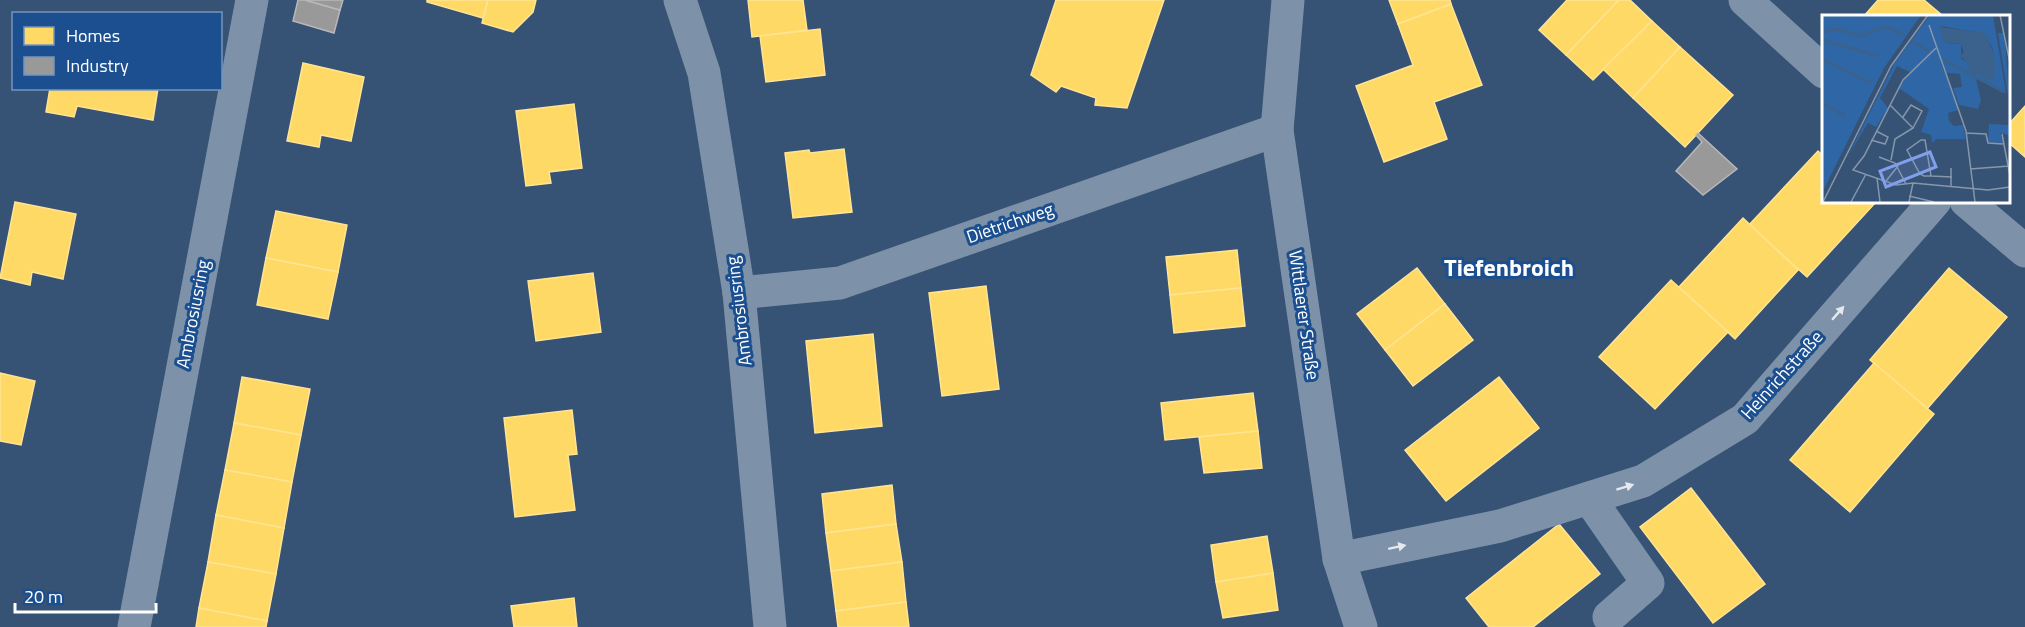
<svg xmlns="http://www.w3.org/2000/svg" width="2025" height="627" font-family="'Titillium Web',sans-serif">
  <rect width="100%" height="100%" fill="#365274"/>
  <!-- homes -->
  <g fill="#ffd966" stroke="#ffe494" stroke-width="1.5">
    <path d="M 427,0 L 488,0 L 483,18 L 427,2 Z"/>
    <path d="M 488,0 L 536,0 L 533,12 L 513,32 L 482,23 Z"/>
    <path d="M 748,0 L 803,0 L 807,30 L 752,37 Z"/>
    <path d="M 1056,0 L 1164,0 L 1127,108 L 1095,105 L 1096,98 L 1061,86 L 1056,92 L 1031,75 Z"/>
    <path d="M 1389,0 L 1450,0 L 1451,4 L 1398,24 Z"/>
    <path d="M 1567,0 L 1619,0 L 1566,55 L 1539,30 Z"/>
    <path d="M 1619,0 L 1630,0 L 1652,21 L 1593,80 L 1566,55 Z"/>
    <path d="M 1878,0 L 1924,0 L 1943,16 L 1864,16 Z"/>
    <path d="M 1451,4 L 1482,85 L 1434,102 L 1447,139 L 1384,162 L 1356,86 L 1413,65 L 1398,24 Z"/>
    <path d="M 1652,21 L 1680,47 L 1633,98 L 1603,69 Z"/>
    <path d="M 820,29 L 825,75 L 766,82 L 760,36 Z"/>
    <path d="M 1680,47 L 1733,95 L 1685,147 L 1633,98 Z"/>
    <path d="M 303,63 L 364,77 L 351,141 L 321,135 L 319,147 L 287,141 Z"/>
    <path d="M 50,88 L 158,88 L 153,120 L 77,106 L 74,117 L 46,112 Z"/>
    <path d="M 574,104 L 582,168 L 549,172 L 551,183 L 526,186 L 516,111 Z"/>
    <path d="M 2025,106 L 2025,157 L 2008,142 L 2008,125 Z"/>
    <path d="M 844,149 L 852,212 L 793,218 L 785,153 L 809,150 L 810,153 Z"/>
    <path d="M 1818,151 L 1824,157 L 1824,201 L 1873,201 L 1875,203 L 1807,277 L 1749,225 Z"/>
    <path d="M 15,202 L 76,214 L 63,279 L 32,272 L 30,285 L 0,278 Z"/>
    <path d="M 276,211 L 347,225 L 338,272 L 266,258 Z"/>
    <path d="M 1743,218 L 1798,270 L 1735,339 L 1679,287 Z"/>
    <path d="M 1237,250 L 1241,288 L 1170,295 L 1166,257 Z"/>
    <path d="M 266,258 L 338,272 L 328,319 L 257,305 Z"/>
    <path d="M 1417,268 L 1445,304 L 1385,350 L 1357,314 Z"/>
    <path d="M 1949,268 L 2007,317 L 1927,409 L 1870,360 Z"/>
    <path d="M 593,273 L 601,332 L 536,341 L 528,281 Z"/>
    <path d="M 1671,280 L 1728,332 L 1655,409 L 1599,357 Z"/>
    <path d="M 986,286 L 999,389 L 942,396 L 929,293 Z"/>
    <path d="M 1241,288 L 1245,326 L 1174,333 L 1170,295 Z"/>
    <path d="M 1445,304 L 1473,340 L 1413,386 L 1385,350 Z"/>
    <path d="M 873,334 L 882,426 L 815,433 L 806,341 Z"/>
    <path d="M 1874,363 L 1934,414 L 1850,512 L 1790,460 Z"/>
    <path d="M 0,373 L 35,381 L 21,445 L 0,441 Z"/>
    <path d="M 242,377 L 310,389 L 301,435 L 234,423 Z"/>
    <path d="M 1499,377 L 1539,428 L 1446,501 L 1405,450 Z"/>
    <path d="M 1253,393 L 1258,431 L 1165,440 L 1161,403 Z"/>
    <path d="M 572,410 L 577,454 L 568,455 L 575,510 L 515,517 L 504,418 Z"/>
    <path d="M 234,423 L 301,435 L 292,482 L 225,470 Z"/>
    <path d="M 1258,431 L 1262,468 L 1204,473 L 1199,437 Z"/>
    <path d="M 225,470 L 292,482 L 284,528 L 216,515 Z"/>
    <path d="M 892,485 L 896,524 L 826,533 L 822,494 Z"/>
    <path d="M 1691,488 L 1765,584 L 1713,623 L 1640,527 Z"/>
    <path d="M 216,515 L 284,528 L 276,574 L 208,562 Z"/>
    <path d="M 896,524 L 902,562 L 831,571 L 826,533 Z"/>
    <path d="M 1559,524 L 1600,574 L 1533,627 L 1489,627 L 1466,598 Z"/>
    <path d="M 1267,536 L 1273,573 L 1216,582 L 1211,545 Z"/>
    <path d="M 208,562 L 276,574 L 267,621 L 199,608 Z"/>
    <path d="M 902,562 L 906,602 L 836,611 L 831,571 Z"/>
    <path d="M 1273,573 L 1278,610 L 1223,618 L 1216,582 Z"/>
    <path d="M 574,598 L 577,627 L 514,627 L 511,606 Z"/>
    <path d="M 906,602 L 909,627 L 838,627 L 836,611 Z"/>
    <path d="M 199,608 L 267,621 L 266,627 L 196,627 Z"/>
  </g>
  <!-- industry -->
  <g fill="#999" stroke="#b8b8b8" stroke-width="1.5">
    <path d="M 298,0 L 305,0 L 340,10 L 334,33 L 293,21 Z"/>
    <path d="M 305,0 L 343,0 L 340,10 Z"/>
    <path d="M 1698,133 L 1737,169 L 1703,195 L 1676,171 L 1702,142 L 1696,135 Z"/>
  </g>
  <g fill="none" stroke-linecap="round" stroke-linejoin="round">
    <!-- minor -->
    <g stroke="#7d92a8" stroke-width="33">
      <path d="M 680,0 L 704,73 L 739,293 L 770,627"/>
      <path d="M 1288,0 L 1277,130 L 1339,559 L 1361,627"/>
      <path d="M 1745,0 L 1824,72"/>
      <path d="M 1966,201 L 2025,251"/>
      <path d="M 739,293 L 840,283 L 1277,130"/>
      <path d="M 1589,498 L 1648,583 L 1609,617"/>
      <path d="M 1339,559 L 1500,526 L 1643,481 L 1745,419 L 1935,201"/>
      <path d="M 134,627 L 252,0"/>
    </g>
  </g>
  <!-- one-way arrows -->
  <defs><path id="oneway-solid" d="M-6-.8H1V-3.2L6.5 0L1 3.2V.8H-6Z" transform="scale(1.5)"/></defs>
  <g fill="#e5e9ee">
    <use href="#oneway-solid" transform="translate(1838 313) rotate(-49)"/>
    <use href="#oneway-solid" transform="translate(1625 487) rotate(-17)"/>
    <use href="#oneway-solid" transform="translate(1397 547) rotate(-12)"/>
  </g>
  <g text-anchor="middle" stroke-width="6" stroke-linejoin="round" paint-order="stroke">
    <!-- street labels -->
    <g font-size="18" fill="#fff" stroke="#1b4f8f">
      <text transform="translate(1010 223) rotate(-19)" y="6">Dietrichweg</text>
      <text transform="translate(739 311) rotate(-97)" y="6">Ambrosiusring</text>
      <text transform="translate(193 314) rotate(-79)" y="6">Ambrosiusring</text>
      <text transform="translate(1304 315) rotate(82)" y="6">Wittlaerer Straße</text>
      <text transform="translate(1782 375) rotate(-48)" y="6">Heinrichstraße</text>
    </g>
    <!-- district labels -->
    <g font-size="24" font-weight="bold" fill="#fff" stroke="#1b4f8f">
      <text x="1509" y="276">Tiefenbroich</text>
    </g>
  </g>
  <!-- overview -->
  <g transform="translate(1822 15)">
    <rect width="188" height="188" fill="#365274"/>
    <path d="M 0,0 L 99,0 L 62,53 L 0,178 ZM 108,0 L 171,0 L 184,78 L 154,64 L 159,85 L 156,94 L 137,90 L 131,73 L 140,72 L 138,59 L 125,58 L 118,46 L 137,95 L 126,98 L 127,106 L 132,111 L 141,110 L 144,124 L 115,124 L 110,128 L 109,120 L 99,117 L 107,94 L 77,73 L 88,57 L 75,51 L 58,83 L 66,93 L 54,112 L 46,108 L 26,141 L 72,49 ZM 119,11 L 163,19 L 171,35 L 172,56 L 139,44 L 139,29 L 125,28 ZM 176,18 L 181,18 L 184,35 L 187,87 ZM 167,109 L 187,110 L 187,120 L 178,118 L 181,128 L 166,127 Z" fill="#2f66a5" fill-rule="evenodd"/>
    <path d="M 117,12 L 163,18 L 173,42 L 172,66 L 148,57 L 145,47 L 138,41 L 142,37 L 139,29 L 121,27 Z" fill="#3b618d"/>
    <path fill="none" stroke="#3b618d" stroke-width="3" d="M 59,13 L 65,12 L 82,20M 0,17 L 15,14 L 39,21 L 57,14M 0,25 L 56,41M 90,26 L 107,36M 0,44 L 49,68M 122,45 L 182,77M 0,88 L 23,101"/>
    <path fill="none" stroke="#8697ac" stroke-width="1.5" d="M 178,0 L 188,48M 107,10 L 144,116 L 153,187M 114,33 L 81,65 L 42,141 L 31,155 L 74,170 L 91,168 L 166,175 L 188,172M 68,90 L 91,113 L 73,124 L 69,145M 81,102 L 89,90 L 100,96 L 91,113M 144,118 L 164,119 L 166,128 L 181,129M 180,119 L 188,161M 49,125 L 63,129 L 66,122 L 54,116M 57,142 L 73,148 L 84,169M 148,154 L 188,151M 109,161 L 103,125 L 99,125 L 85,135 L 98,159 L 102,161 L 109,161 L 130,162M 55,163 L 58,187M 64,166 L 76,151M 129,172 L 129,153M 87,181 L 112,187M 1,187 L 69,51 L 106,0M 29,187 L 44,159M 87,187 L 91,168"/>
    <path fill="#839eea" fill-opacity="0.15" stroke="#839eea" stroke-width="3" d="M 108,137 L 114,152 L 64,172 L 58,156 Z"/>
    <rect width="188" height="188" fill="none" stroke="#fff" stroke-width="3"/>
  </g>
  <!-- legend -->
  <rect x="12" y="12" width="210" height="78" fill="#1b4f8f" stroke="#7695bc" stroke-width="1.5"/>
  <rect x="24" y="27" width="30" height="18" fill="#ffd966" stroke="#7695bc" stroke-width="1.5"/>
  <text x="66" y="42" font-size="18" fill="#ffffff">Homes</text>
  <rect x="24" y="57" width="30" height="18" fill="#999999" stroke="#7695bc" stroke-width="1.5"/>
  <text x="66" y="72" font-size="18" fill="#ffffff">Industry</text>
  <!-- scale -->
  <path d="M15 603v9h141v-9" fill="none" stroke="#ffffff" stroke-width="3"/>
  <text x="24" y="603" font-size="18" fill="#ffffff" stroke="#1b4f8f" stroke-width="4.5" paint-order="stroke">20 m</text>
</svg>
